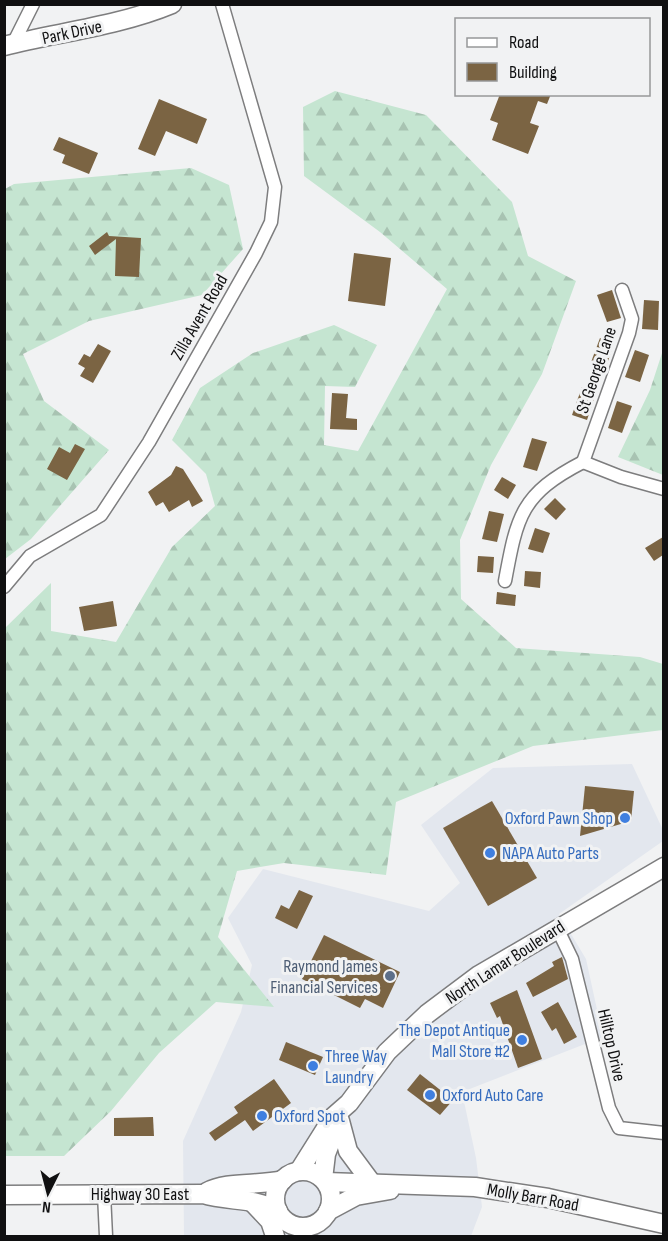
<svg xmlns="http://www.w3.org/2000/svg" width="668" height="1241" font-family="'Sofia Sans Condensed',sans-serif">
  <defs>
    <pattern id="forest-firs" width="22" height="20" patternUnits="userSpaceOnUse" patternTransform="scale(1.5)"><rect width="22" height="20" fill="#c5e5d1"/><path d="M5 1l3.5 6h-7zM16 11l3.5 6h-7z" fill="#a8c3b2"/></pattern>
  </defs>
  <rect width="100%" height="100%" fill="#f1f2f3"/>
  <!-- built -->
  <path fill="#e3e7ee" d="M 632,764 L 663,830 L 663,841 L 559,914 L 586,959 L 603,1037 L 462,1092 L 476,1158 L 482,1207 L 471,1236 L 184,1236 L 183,1141 L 241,1012 L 252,965 L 228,918 L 263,869 L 429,911 L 460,883 L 421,825 L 493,768 Z"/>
  <!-- forest -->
  <g fill="url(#forest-firs)">
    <path d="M 335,91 L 426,115 L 512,202 L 528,256 L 576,281 L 542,374 L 491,465 L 460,540 L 461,599 L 516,648 L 640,657 L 663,664 L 663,730 L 533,746 L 396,802 L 386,875 L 284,863 L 237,871 L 218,937 L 274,1007 L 216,1002 L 159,1053 L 111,1111 L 64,1156 L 5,1156 L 5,628 L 51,583 L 51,631 L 116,642 L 172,547 L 215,506 L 206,474 L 172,440 L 200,388 L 253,353 L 334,325 L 377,345 L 355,387 L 325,386 L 324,445 L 358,451 L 447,289 L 380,232 L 304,176 L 303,107 Z"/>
    <path d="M 191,168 L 229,185 L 243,249 L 202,295 L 89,321 L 23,354 L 44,401 L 109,450 L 31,539 L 5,559 L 5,189 L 14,184 Z"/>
    <path d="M 663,350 L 664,474 L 663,475 L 618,457 L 650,390 Z"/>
  </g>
  <!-- building -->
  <g fill="#7b6443">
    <path d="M 500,94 L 551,94 L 547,104 L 538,101 L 530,123 L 539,126 L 528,154 L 492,140 L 498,123 L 490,120 Z"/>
    <path d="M 159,99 L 207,119 L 197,144 L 166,131 L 155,156 L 138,149 Z"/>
    <path d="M 59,137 L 98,153 L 89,174 L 62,163 L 65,155 L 53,150 Z"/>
    <path d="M 107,232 L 109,236 L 141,238 L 139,277 L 115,276 L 116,239 L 95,255 L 89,246 Z"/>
    <path d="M 354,253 L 391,258 L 385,306 L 348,301 Z"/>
    <path d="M 612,290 L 621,318 L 607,322 L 597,295 Z"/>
    <path d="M 644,300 L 659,301 L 658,330 L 642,329 Z"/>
    <path d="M 600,338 L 614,343 L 605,370 L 590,365 Z"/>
    <path d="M 98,344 L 111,351 L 93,383 L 80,376 L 85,368 L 78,364 L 84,354 L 90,357 Z"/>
    <path d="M 635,350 L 649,355 L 640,382 L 625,377 Z"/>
    <path d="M 582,387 L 596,393 L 587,420 L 572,415 Z"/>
    <path d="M 332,393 L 348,394 L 346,418 L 357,419 L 357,430 L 330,429 Z"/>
    <path d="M 617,401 L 632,406 L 622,433 L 608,428 Z"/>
    <path d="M 532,438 L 547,442 L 537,471 L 523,467 Z"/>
    <path d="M 75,444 L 85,449 L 67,480 L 47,469 L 59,447 L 70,453 Z"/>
    <path d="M 176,466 L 183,469 L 203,501 L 192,507 L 189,500 L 169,512 L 163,502 L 156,506 L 148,492 L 171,475 Z"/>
    <path d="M 502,477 L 516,485 L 508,499 L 494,490 Z"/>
    <path d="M 555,498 L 566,509 L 556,520 L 544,509 Z"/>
    <path d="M 489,511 L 504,514 L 497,542 L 482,539 Z"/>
    <path d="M 535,528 L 550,533 L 543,553 L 528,549 Z"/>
    <path d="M 663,537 L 663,555 L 654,561 L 645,548 Z"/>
    <path d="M 478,556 L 494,557 L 493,573 L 477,572 Z"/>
    <path d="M 525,571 L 541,572 L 540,588 L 524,586 Z"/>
    <path d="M 497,592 L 516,595 L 515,606 L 496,604 Z"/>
    <path d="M 113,601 L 117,626 L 84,631 L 79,607 Z"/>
    <path d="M 585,786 L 634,791 L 631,821 L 580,836 Z"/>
    <path d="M 492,801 L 537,878 L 488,906 L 443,828 Z"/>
    <path d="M 299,890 L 313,896 L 297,929 L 275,918 L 281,905 L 289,909 Z"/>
    <path d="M 324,935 L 400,972 L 383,1008 L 365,999 L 360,1008 L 302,979 Z"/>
    <path d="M 562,957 L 568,979 L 533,997 L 526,983 L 554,966 L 552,962 Z"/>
    <path d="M 517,990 L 542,1059 L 518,1068 L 500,1016 L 497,1018 L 490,1003 Z"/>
    <path d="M 558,1002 L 577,1037 L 564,1044 L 556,1028 L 552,1031 L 541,1012 Z"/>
    <path d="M 286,1042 L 323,1057 L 315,1075 L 279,1060 Z"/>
    <path d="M 420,1074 L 453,1100 L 440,1115 L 407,1090 Z"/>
    <path d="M 274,1079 L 291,1103 L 253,1131 L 245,1120 L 215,1141 L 209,1133 L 238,1113 L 234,1107 Z"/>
    <path d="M 153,1117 L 154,1136 L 114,1136 L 114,1118 Z"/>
  </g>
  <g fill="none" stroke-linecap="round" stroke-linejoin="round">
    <defs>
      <g id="street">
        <path d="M 13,44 L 33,4"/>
        <path d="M 583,462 L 629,333 L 632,319 L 622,290"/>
        <path d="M 583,462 L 621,477 L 664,489"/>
        <path d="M 505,581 C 517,516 521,494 583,462"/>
        <path d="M 4,587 L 30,556 L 101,515 L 149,442 L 256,253 L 271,222 L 275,187 L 222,4"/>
        <path d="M 557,928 L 572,959 L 609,1108 L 619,1128 L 664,1133"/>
        <path d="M 104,1194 L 106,1236"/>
      </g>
      <g id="secondary">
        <path d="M 4,46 C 60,32 119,26 172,4"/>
        <path d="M 340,1121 L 348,1151 L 371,1182"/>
        <path d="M 299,1171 L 333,1117 L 349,1103 L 387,1052 L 427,1014 L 479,975 L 664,867"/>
        <circle cx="303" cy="1199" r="28"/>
        <path d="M 323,1179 L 326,1154 L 335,1131"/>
        <path d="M 326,1182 L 475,1187 L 548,1198 L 664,1224"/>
        <path d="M 207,1192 C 227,1181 259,1186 283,1180"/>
        <path d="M 4,1195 L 203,1194 C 229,1202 254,1197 278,1211"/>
        <path d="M 254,1204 L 270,1221 L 275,1236"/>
        <path d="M 328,1211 L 356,1196 L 390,1190"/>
      </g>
    </defs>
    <!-- street casing -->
    <use href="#street" stroke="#7d7d7e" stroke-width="15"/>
    <!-- secondary casing -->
    <use href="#secondary" stroke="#7d7d7e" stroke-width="21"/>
    <!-- street -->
    <use href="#street" stroke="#fff" stroke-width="12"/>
    <!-- secondary -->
    <use href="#secondary" stroke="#fff" stroke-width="18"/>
  </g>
  <!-- markers -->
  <g fill="#3f7fe0" stroke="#f1f2f3" stroke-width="2">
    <circle cx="625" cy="818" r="6"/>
    <circle cx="490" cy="853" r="6"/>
    <circle cx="522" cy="1040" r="6"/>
    <circle cx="313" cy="1066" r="6"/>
    <circle cx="430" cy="1095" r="6"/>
    <circle cx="262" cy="1116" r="6"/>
  </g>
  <circle fill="#5c6f8a" stroke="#f1f2f3" stroke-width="2" cx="390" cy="976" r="6"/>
  <g text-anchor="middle" stroke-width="6" stroke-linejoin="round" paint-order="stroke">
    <!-- street labels -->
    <g font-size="18" fill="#101011" stroke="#f1f2f3">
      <text transform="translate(72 32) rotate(-12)" y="6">Park Drive</text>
      <text transform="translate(199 317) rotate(-60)" y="6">Zilla Avent Road</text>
      <text transform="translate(596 370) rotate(-71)" y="6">St George Lane</text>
      <text transform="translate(505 962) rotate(-33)" y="6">North Lamar Boulevard</text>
      <text transform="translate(612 1045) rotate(77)" y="6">Hilltop Drive</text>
      <text x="140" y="1200">Highway 30 East</text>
      <text transform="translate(533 1197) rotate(10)" y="6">Molly Barr Road</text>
    </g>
    <!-- shop labels -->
    <g font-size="18" fill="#366cbe" stroke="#f1f2f3" text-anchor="start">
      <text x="613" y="824" text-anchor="end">Oxford Pawn Shop</text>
      <text x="502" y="859">NAPA Auto Parts</text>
      <text x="510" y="1036" text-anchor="end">The Depot Antique<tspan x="510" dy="21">Mall Store #2</tspan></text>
      <text x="325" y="1062">Three Way<tspan x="325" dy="21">Laundry</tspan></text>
      <text x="442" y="1101">Oxford Auto Care</text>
      <text x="274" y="1122">Oxford Spot</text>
    </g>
    <!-- service labels -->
    <g font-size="18" fill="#4e5e75" stroke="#f1f2f3" text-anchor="end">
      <text x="378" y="972">Raymond James<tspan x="378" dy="21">Financial Services</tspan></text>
    </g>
  </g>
  <!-- border -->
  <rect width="668" height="1241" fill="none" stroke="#101011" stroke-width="12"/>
  <!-- legend -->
  <rect x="455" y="18" width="195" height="78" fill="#f1f2f3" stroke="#979899" stroke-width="1.5"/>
  <rect x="467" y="38" width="30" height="9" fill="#ffffff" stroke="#979899" stroke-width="1.5"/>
  <text x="509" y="48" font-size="18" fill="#101011">Road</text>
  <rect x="467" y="63" width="30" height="18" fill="#7b6443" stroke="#979899" stroke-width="1.5"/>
  <text x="509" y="78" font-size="18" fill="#101011">Building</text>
  <!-- north arrow -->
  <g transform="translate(48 1193) rotate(186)" stroke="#f1f2f3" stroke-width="4.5" paint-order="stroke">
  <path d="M0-4.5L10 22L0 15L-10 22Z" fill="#101011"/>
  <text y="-9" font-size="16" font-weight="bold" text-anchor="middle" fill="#101011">N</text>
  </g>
</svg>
